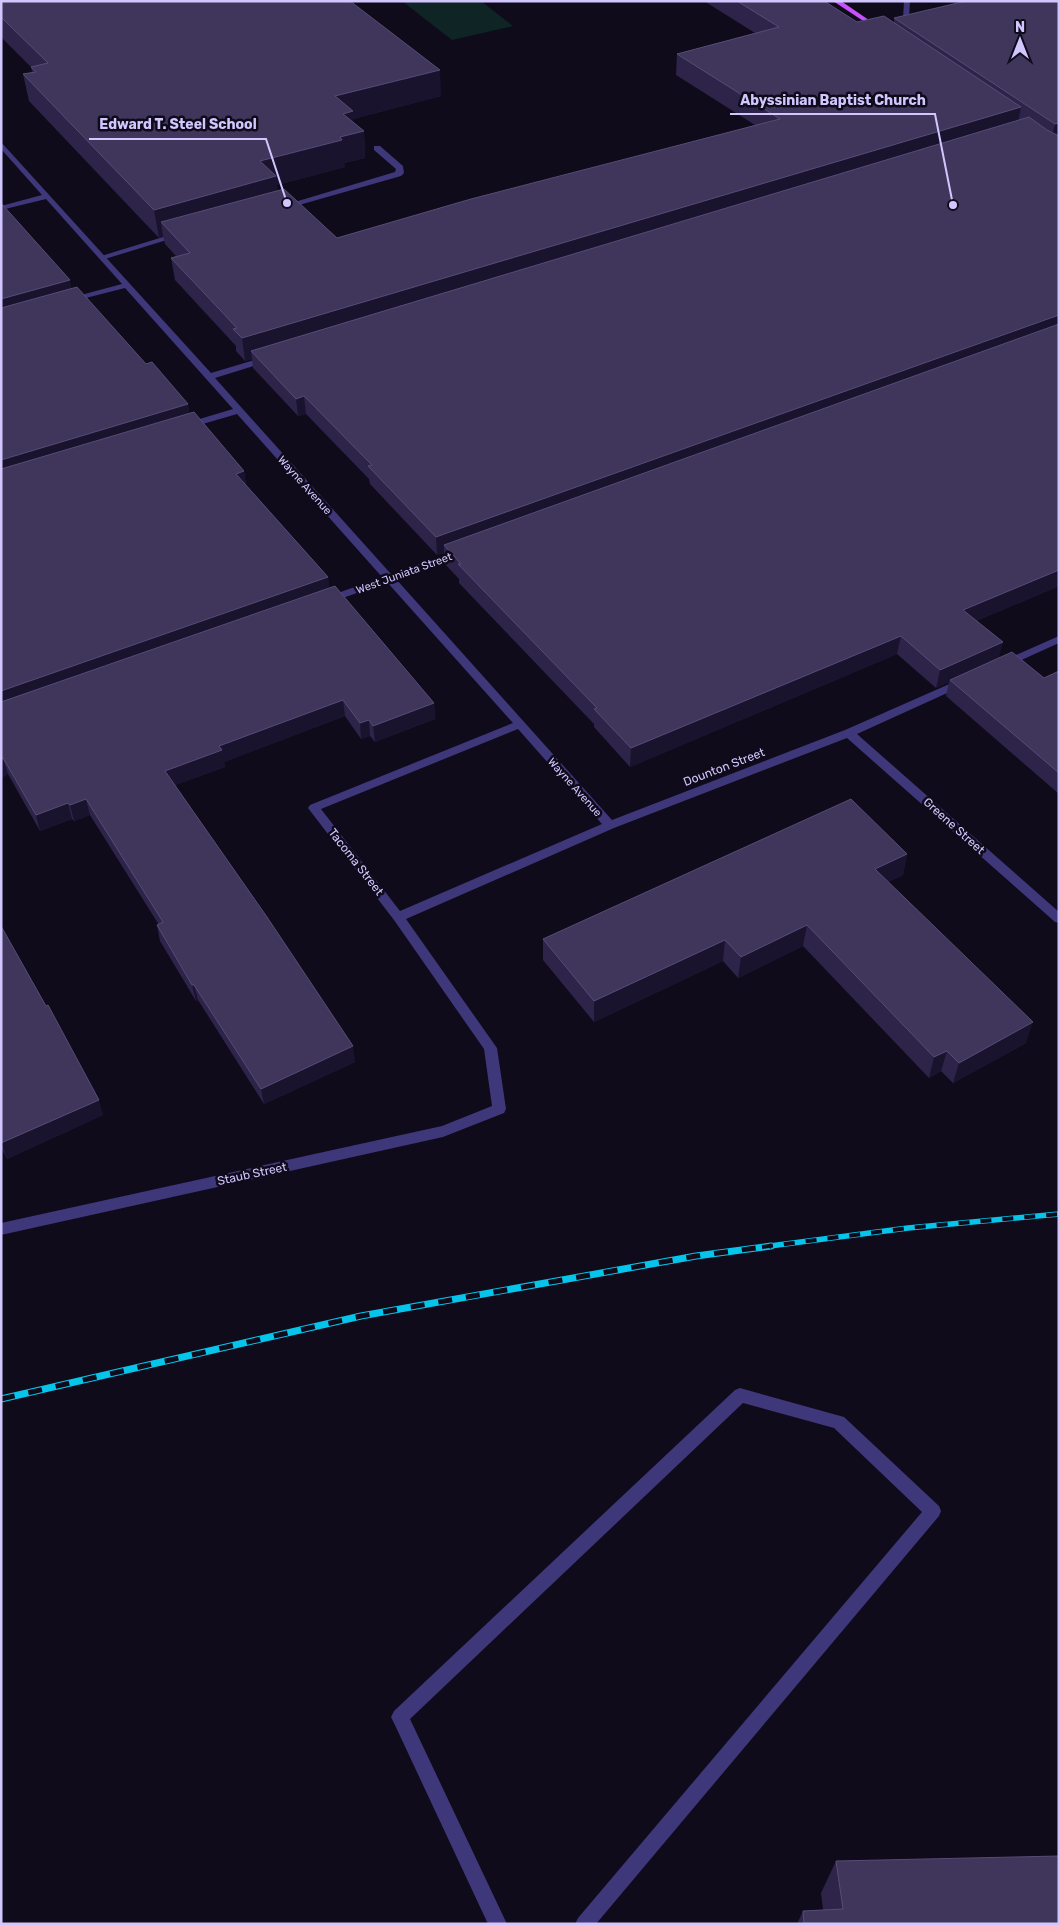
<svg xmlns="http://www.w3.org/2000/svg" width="1060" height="1925" font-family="Rubik,sans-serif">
  <rect width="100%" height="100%" fill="#0f0b1b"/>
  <!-- green -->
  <path fill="#0f2425" d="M 402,1 L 481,1 L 513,26 L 452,40 Z"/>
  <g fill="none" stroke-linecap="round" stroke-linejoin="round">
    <!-- lane -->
    <g fill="#3e3779" fill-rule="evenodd">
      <path d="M 374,146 L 380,146 L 403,166 L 404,173 L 401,176 L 285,209 L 278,207 L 395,172 L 396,169 L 374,150 Z"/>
      <path d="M 176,233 L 183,235 L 105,259 L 98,257 Z"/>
      <path d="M 740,1388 L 844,1417 L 939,1506 L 941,1511 L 939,1516 L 596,1924 L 575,1924 L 578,1918 L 922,1512 L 834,1428 L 743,1403 L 410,1719 L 507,1924 L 488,1924 L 394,1723 L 391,1717 L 394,1711 L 735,1390 Z"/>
    </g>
    <!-- street -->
    <g fill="#3e3779" fill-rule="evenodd">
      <path d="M 904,1 L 910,1 L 909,19 L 906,21 L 903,19 Z"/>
      <path d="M 1,142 L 211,373 L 264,357 L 270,357 L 270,361 L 215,378 L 391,574 L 455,551 L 463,551 L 463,555 L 396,579 L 612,820 L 845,730 L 963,678 L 967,680 L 968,682 L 967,684 L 857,734 L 1059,912 L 1059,923 L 1055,922 L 847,738 L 614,828 L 406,919 L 497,1048 L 506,1109 L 504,1113 L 443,1137 L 1,1235 L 1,1223 L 442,1126 L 492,1106 L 484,1049 L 394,920 L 308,808 L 310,805 L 513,723 L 387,582 L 332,602 L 324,602 L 323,600 L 324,598 L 382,577 L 237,414 L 189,428 L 183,428 L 183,424 L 233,409 L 125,288 L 66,303 L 66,299 L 122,284 L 46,199 L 1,210 L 1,206 L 42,195 L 1,149 ZM 518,729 L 602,824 L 400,911 L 321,809 Z"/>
      <path d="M 1059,636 L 1059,643 L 1008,666 L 1000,666 L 999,664 L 1000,662 Z"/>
    </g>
    <!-- primary -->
    <path fill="#c751fb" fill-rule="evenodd" d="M 833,1 L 841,1 L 882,29 L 877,30 Z"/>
    <defs>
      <path id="rail-far1" d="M 762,1247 L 908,1228 L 1059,1214"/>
      <path id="rail" d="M 1,1399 L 361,1316 L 696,1256 L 771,1246"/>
    </defs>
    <!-- rail-far1 casing -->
    <use href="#rail-far1" stroke="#06c4ea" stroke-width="5.5"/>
    <!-- rail casing -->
    <use href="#rail" stroke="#06c4ea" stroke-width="7"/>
    <!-- rail-far1 -->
    <use href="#rail-far1" stroke="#0f0b1b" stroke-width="4" stroke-dasharray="11" stroke-linecap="butt"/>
    <!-- rail -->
    <use href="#rail" stroke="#0f0b1b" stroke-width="5" stroke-dasharray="14" stroke-linecap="butt"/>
  </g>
  <!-- wall -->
  <g fill="#2e2449">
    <path d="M 1,1 L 441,96 L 353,119 L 353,122 L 364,131 L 365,158 L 344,163 L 345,167 L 277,185 L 277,190 L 337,238 L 755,125 L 676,75 L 677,54 L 755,33 L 704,1 L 824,1 L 857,22 L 894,22 L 894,18 L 1059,1 L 1059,586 L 976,621 L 999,657 L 1044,678 L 1059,671 L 1059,794 L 946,696 L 949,682 L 936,688 L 897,654 L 630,767 L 594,727 L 594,724 L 459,583 L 459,579 L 444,563 L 444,553 L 437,555 L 370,484 L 369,479 L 306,414 L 298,416 L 253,368 L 252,359 L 245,361 L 236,351 L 236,346 L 175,280 L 171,258 L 176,256 L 165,244 L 163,236 L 159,238 L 29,101 L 23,74 L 32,72 L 31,67 L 1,37 Z"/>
    <path d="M 1,203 L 72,289 L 146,364 L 188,404 L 189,414 L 244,471 L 246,485 L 328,577 L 329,588 L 434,703 L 435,719 L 375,742 L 370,736 L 361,739 L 345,716 L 224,762 L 225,767 L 175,785 L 355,1062 L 264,1104 L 198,1000 L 196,1001 L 160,941 L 157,925 L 159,925 L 90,815 L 74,821 L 72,819 L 40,831 L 8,774 L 1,778 Z"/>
    <path d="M 907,854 L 903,875 L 888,882 L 1026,1043 L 953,1083 L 941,1071 L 929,1078 L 803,946 L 738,978 L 723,961 L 594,1022 L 543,960 L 543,939 Z"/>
    <path d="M 1,926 L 103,1115 L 7,1159 L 1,1147 Z"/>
    <path d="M 836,1861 L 1059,1924 L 797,1924 L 803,1911 L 823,1910 L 821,1893 Z"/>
  </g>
  <!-- shaded-wall -->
  <g fill="#1a132e">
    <path d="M 440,70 L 441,96 L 353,119 L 354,133 L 364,131 L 365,158 L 344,163 L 345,167 L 277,185 L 279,203 L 161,222 L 163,236 L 159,238 L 154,210 L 260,161 L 335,96 Z"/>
    <path d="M 1021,107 L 1017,128 L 251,351 L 252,359 L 245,361 L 242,338 Z"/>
    <path d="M 1059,123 L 1059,139 L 1051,141 L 1055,124 Z"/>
    <path d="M 70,280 L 73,295 L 1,315 L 1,299 Z"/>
    <path d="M 1059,315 L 1059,331 L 444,545 L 444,553 L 437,555 L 436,537 Z"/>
    <path d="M 304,396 L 306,414 L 298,416 L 296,399 Z"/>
    <path d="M 188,404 L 190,420 L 1,477 L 1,460 Z"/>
    <path d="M 244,471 L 246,487 L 236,474 Z"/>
    <path d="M 1059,570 L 1059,586 L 959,628 L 963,610 Z"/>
    <path d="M 328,577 L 330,593 L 1,709 L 1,691 Z"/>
    <path d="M 901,636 L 897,654 L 630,767 L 631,748 Z"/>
    <path d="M 1003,642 L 998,661 L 950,680 L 949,682 L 936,688 L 940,670 Z"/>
    <path d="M 343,700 L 345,716 L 224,762 L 225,767 L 169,787 L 165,771 L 219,746 Z"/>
    <path d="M 434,703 L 435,719 L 375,742 L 373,726 Z"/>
    <path d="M 369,720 L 370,736 L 361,739 L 360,723 Z"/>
    <path d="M 3,758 L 8,774 L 1,778 L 1,759 Z"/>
    <path d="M 86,799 L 90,815 L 74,821 L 70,805 Z"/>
    <path d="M 68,803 L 72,819 L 40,831 L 36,815 Z"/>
    <path d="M 907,854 L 903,875 L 870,890 L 875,869 Z"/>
    <path d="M 807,925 L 803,946 L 738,978 L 741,957 Z"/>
    <path d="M 725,940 L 723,961 L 594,1022 L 594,1001 Z"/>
    <path d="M 192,985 L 194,985 L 198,1000 L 196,1001 Z"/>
    <path d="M 1033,1022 L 1026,1043 L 953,1083 L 959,1063 Z"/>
    <path d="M 353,1046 L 355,1062 L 264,1104 L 261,1089 Z"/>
    <path d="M 947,1051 L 941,1071 L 929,1078 L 934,1057 Z"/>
    <path d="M 99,1100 L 103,1115 L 7,1159 L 1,1143 Z"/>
  </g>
  <!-- building -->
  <g fill="#40365c" stroke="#564c76">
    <path d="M 1,1 L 350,1 L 440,70 L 335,96 L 353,111 L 343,114 L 364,131 L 340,137 L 342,140 L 260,161 L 276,176 L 154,210 L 23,74 L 36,72 L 31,67 L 48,63 L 1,17 Z"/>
    <path d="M 737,1 L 824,1 L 857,22 L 884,16 L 1021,107 L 242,338 L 233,329 L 237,328 L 171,258 L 190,253 L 161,222 L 284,189 L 337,238 L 471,199 L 780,119 L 677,54 L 779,27 Z"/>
    <path d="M 966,1 L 1059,1 L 1059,123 L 1055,124 L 894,18 Z"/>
    <path d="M 1029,117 L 1047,130 L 1059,136 L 1059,315 L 436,537 L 368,466 L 372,465 L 304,396 L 296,399 L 251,351 Z"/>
    <path d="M 1,203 L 70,280 L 1,299 Z"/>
    <path d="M 77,287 L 146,364 L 152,362 L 188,404 L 1,460 L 1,308 Z"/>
    <path d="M 1059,324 L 1059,570 L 963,610 L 1003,642 L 940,670 L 901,636 L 631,748 L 594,709 L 597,708 L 458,564 L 461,564 L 444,545 Z"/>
    <path d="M 194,412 L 244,471 L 236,474 L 328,577 L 1,691 L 1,469 Z"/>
    <path d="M 335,586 L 434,703 L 373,726 L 369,720 L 360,723 L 343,700 L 219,746 L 222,750 L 165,771 L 267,917 L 353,1046 L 261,1089 L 194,985 L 192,985 L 157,925 L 163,922 L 86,799 L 70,805 L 68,803 L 36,815 L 3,758 L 1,759 L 1,702 Z"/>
    <path d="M 1012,652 L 1044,678 L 1059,671 L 1059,773 L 950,680 Z"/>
    <path d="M 851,799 L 907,854 L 875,869 L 1033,1022 L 959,1063 L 947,1051 L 934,1057 L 807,925 L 741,957 L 725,940 L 594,1001 L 543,939 Z"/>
    <path d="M 1,926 L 46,1006 L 48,1005 L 99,1100 L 1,1143 Z"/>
    <path d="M 1059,1856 L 1059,1924 L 804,1924 L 803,1911 L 843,1909 L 836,1861 Z"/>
  </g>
  <g text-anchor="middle" stroke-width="5" stroke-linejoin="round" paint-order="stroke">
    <!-- far-street labels -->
    <g font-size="11" fill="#d1c7fe" stroke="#0f0b1b">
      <text transform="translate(305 485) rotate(48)" y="4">Wayne Avenue</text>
      <text transform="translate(404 573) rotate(-20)" y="4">West Juniata Street</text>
      <text transform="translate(575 787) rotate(48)" y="4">Wayne Avenue</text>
    </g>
    <!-- street labels -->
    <g font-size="12" fill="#d1c7fe" stroke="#0f0b1b">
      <text transform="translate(724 767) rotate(-21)" y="4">Dounton Street</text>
      <text transform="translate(954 826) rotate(42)" y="4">Greene Street</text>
      <text transform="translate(356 862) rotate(52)" y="4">Tacoma Street</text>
      <text transform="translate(252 1174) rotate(-12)" y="4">Staub Street</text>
    </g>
  </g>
  <!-- callouts -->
  <path fill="none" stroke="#d1c7fe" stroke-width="2" d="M953 205L935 114H730M287 203L266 139H89"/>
  <g fill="#d1c7fe" stroke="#0f0b1b" stroke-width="2">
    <circle cx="953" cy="205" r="5"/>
    <circle cx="287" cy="203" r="5"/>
  </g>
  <g font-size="14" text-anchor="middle" font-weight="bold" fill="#d1c7fe" stroke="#0f0b1b" stroke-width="5" stroke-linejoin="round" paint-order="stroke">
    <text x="833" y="105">Abyssinian Baptist Church</text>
    <text x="178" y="129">Edward T. Steel School</text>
  </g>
  <!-- border -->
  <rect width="1060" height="1925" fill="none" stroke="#d1c7fe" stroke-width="5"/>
  <!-- north arrow -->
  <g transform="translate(1020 40)" stroke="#0f0b1b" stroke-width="4" paint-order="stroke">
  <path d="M0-4L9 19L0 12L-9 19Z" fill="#d1c7fe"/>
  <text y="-8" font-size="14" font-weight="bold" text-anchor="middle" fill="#d1c7fe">N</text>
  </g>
</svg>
